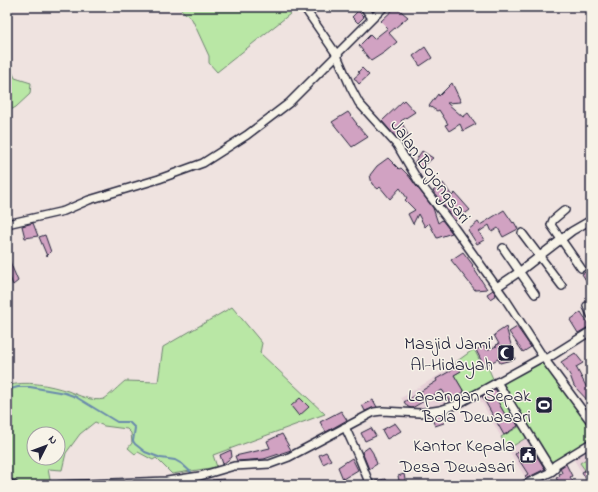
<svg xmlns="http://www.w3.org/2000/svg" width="598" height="492" font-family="'Indie Flower',sans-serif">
  <rect width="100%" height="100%" fill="#efe3e0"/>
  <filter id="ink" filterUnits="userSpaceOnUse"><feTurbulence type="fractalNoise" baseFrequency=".025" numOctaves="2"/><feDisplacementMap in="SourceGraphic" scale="8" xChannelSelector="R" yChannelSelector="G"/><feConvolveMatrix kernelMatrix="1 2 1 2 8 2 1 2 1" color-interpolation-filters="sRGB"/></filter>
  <g filter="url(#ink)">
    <!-- built -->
    <g fill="#e6d0d7">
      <path d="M 457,364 L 474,392 L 456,402 L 432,409 L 409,410 L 401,398 Z"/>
      <path d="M 497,385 L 522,425 L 501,437 L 478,396 Z"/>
      <path d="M 532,434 L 553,470 L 528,482 L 508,449 Z"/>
      <path d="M 591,446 L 591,480 L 588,482 L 572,457 Z"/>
    </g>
    <!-- green -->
    <g fill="#b9e7a5" stroke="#6e8470" fill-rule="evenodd">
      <path d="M 178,7 L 288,7 L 290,14 L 217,72 L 209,63 L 209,56 L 192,19 Z"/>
      <path d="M 7,60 L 15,78 L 31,83 L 30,94 L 16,107 L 7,112 Z"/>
      <path d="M 232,307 L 262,343 L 260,353 L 325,414 L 213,455 L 217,467 L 172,474 L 156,458 L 153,460 L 138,452 L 135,454 L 128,448 L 132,443 L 131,433 L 127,429 L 104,426 L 95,422 L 80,434 L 66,453 L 62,470 L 48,469 L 51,485 L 7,485 L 7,386 C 26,380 49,385 68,391 C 78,395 92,402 104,399 C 109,396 120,385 125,381 L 158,382 L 163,347 ZM 34,434 L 58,434 L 58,458 L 34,458 Z"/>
      <path d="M 474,349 L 483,367 L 487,365 L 494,381 L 451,404 L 451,403 L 466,395 L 454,375 L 461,371 L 456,362 Z"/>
      <path d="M 542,360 L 591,426 L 591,441 L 551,465 L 500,383 Z"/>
      <path d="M 503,397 L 515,416 L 508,420 L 497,400 Z"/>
      <path d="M 522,425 L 529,436 L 508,449 L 501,437 Z"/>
      <path d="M 591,456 L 591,467 L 585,470 L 580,463 Z"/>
    </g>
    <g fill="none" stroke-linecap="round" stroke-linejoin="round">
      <!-- stream -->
      <g stroke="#698aac" stroke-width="2">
        <path d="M 7,390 L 18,387 L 30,387 L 65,393 L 76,397 L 117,422 L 129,422 L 135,428 L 133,441 L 135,444 L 145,452 L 161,458 L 175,460 L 182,464 L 194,475"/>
        <path d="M 198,478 L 206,485"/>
      </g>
    </g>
    <!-- building -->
    <g fill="#d1a2c2" stroke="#22223b">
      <path d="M 396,7 L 408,17 L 389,33 L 397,42 L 385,52 L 371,61 L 359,46 L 370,35 L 374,39 L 388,28 L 381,21 Z"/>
      <path d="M 358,11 L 364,17 L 358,23 L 352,17 Z"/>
      <path d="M 425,47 L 432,58 L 420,66 L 413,56 Z"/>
      <path d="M 362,68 L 369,75 L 359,84 L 354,78 L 360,73 L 358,72 Z"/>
      <path d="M 452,83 L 461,102 L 447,103 L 463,117 L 468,113 L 476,124 L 463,131 L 460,124 L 449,131 L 445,125 L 448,124 L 439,110 L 437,111 L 429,106 L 438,94 L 439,96 Z"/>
      <path d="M 404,100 L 415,112 L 401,121 L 409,137 L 401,143 L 382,121 Z"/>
      <path d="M 348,112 L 357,124 L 356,124 L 368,137 L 352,147 L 332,122 Z"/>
      <path d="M 422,151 L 433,158 L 421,168 L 414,163 Z"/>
      <path d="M 388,158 L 399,169 L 401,168 L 408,175 L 433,208 L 438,223 L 442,220 L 452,233 L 437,238 L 429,223 L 425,227 L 418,214 L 413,224 L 408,214 L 415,210 L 405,200 L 407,198 L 400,188 L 390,199 L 380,187 L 378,189 L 372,184 L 370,175 L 377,166 Z"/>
      <path d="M 443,183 L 452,196 L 455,193 L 470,210 L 455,221 L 433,191 Z"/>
      <path d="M 504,210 L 513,223 L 514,222 L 518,229 L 503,237 L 498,228 L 492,232 L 489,225 L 479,232 L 484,240 L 477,244 L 468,230 L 478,222 L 480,225 Z"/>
      <path d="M 33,223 L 38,236 L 25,238 L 22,226 Z"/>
      <path d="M 45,235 L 51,252 L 47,256 L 39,237 Z"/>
      <path d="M 463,252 L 473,265 L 472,266 L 487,289 L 475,290 L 451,260 Z"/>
      <path d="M 7,255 L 18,281 L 13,285 L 7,270 Z"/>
      <path d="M 591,269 L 591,288 L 582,274 Z"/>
      <path d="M 493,290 L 496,295 L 490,299 L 487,294 Z"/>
      <path d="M 581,312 L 590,326 L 578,333 L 570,320 Z"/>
      <path d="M 506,327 L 515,359 L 500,363 L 498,359 L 484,366 L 476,350 L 484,346 L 486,350 L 497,346 L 496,345 L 499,344 L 494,335 Z"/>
      <path d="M 517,327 L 531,347 L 523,352 L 509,332 Z"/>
      <path d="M 575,353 L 583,363 L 576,367 L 587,388 L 591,386 L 591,404 L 574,386 L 570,375 L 561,362 Z"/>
      <path d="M 457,364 L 461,371 L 454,375 L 464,392 L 449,401 L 443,391 L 442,390 L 419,404 L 412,408 L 408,407 L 404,402 L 437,381 L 436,379 L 452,370 L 451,368 Z"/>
      <path d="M 495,389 L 501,398 L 497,400 L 508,420 L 513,417 L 518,426 L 504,435 L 482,396 Z"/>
      <path d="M 300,398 L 309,407 L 299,416 L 291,406 Z"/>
      <path d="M 373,400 L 377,407 L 365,411 L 362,405 Z"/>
      <path d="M 341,411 L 347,420 L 326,432 L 320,422 Z"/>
      <path d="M 440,415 L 441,415 L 444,423 L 435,426 L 432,419 L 434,418 L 434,416 Z"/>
      <path d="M 395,423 L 401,431 L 387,439 L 382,430 Z"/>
      <path d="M 371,428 L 376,436 L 365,441 L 361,433 Z"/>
      <path d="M 282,434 L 291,450 L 264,459 L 237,461 L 235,456 L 270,448 L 267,441 Z"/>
      <path d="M 369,447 L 373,453 L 377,464 L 369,469 L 362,452 Z"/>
      <path d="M 531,447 L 545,469 L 527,478 L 525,476 L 528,474 L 515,454 L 522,450 L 523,452 Z"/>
      <path d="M 231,450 L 232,457 L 223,464 L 220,455 Z"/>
      <path d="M 326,452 L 331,460 L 323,464 L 319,455 Z"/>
      <path d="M 352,458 L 358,470 L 343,479 L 338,467 Z"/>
      <path d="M 566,464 L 572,476 L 570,477 L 575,485 L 562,485 L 561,482 L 559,483 L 556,478 L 560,476 L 559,474 L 562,473 L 560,468 Z"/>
      <path d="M 591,467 L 591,478 L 587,481 L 582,472 Z"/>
      <path d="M 404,474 L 406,485 L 400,485 L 398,476 Z"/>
      <path d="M 224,479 L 226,485 L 214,485 L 212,480 Z"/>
      <path d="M 385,479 L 388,485 L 376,485 L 375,481 Z"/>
    </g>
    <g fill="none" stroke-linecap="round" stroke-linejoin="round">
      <defs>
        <g id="street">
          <path d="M 304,7 L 337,55"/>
          <path d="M 364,7 L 372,18"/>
          <path d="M 384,7 L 338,53 L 338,58 L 351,88 L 359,103 L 397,145 L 419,182 L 453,226 L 506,300 L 543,357 L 591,422"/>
          <path d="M 565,210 L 553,220 L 551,225 L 581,268"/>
          <path d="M 7,224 L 64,211 L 89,200 L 159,179 L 203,163 L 247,135 L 289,103 L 338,54"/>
          <path d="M 522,233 L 562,286"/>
          <path d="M 503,248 L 535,294"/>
          <path d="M 497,287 L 519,272 L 572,231 L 591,220"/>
          <path d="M 587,306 L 591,315"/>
          <path d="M 545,360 L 591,331"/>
          <path d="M 497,382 L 552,471"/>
          <path d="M 345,427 L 360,460 L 370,485"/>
          <path d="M 7,483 L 14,485"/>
          <path d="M 60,485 L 167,481 L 200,476 L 234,466 L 270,464 L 289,457 L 374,412 L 382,411 L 420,413 L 440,410 L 456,405 L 543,357"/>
          <path d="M 524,485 L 551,472 L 555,469 L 555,465 L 591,443"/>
        </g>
      </defs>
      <!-- street casing -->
      <use href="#street" stroke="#22223b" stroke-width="10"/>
      <!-- street -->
      <use href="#street" stroke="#f7f3e8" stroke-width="7"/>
    </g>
  </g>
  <!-- icons -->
  <defs>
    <symbol id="mosque-square" viewBox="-11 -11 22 22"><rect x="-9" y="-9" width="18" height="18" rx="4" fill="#22223b" stroke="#f7f3e8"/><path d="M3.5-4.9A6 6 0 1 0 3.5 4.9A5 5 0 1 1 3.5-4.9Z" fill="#fff"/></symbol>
    <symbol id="stadium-square" viewBox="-11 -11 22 22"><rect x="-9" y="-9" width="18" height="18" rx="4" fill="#22223b" stroke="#f7f3e8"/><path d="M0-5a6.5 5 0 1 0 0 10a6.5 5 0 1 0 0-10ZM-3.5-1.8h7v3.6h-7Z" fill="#fff"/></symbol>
    <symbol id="civic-square" viewBox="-11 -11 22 22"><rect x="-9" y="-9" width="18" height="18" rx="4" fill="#22223b" stroke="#f7f3e8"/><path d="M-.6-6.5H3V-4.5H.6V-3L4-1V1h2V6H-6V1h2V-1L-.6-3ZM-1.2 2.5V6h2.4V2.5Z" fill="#fff"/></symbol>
  </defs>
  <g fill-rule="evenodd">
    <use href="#mosque-square" x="496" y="343" width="20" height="20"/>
    <use href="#stadium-square" x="534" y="395" width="20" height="20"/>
    <use href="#civic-square" x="518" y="445" width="20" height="20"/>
  </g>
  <g text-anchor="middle" stroke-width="3" stroke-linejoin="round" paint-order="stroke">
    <!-- street labels -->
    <g font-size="18" fill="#22223b" stroke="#f7f3e8">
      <text transform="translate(431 171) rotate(54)" y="6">Jalan Bojongsari</text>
    </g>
    <!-- poi labels -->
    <g font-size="18" fill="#22223b" stroke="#f7f3e8" text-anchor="end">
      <text x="493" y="349">Masjid Jami'<tspan x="493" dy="21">Al-Hidayah</tspan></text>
      <text x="531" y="401">Lapangan Sepak<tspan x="531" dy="21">Bola Dewasari</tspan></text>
      <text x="515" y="451">Kantor Kepala<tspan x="515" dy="21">Desa Dewasari</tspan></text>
    </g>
  </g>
  <!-- margin -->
  <rect width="598" height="492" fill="none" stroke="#f7f3e8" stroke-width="24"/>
  <rect x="12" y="12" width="574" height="468" fill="none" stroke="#22223b" stroke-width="1.5" filter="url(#ink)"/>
  <!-- north arrow -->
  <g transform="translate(46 446) rotate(48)"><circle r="19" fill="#f7f3e8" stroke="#a29fa3"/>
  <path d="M0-3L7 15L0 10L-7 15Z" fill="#22223b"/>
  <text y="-6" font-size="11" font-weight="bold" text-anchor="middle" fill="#22223b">N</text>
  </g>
</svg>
